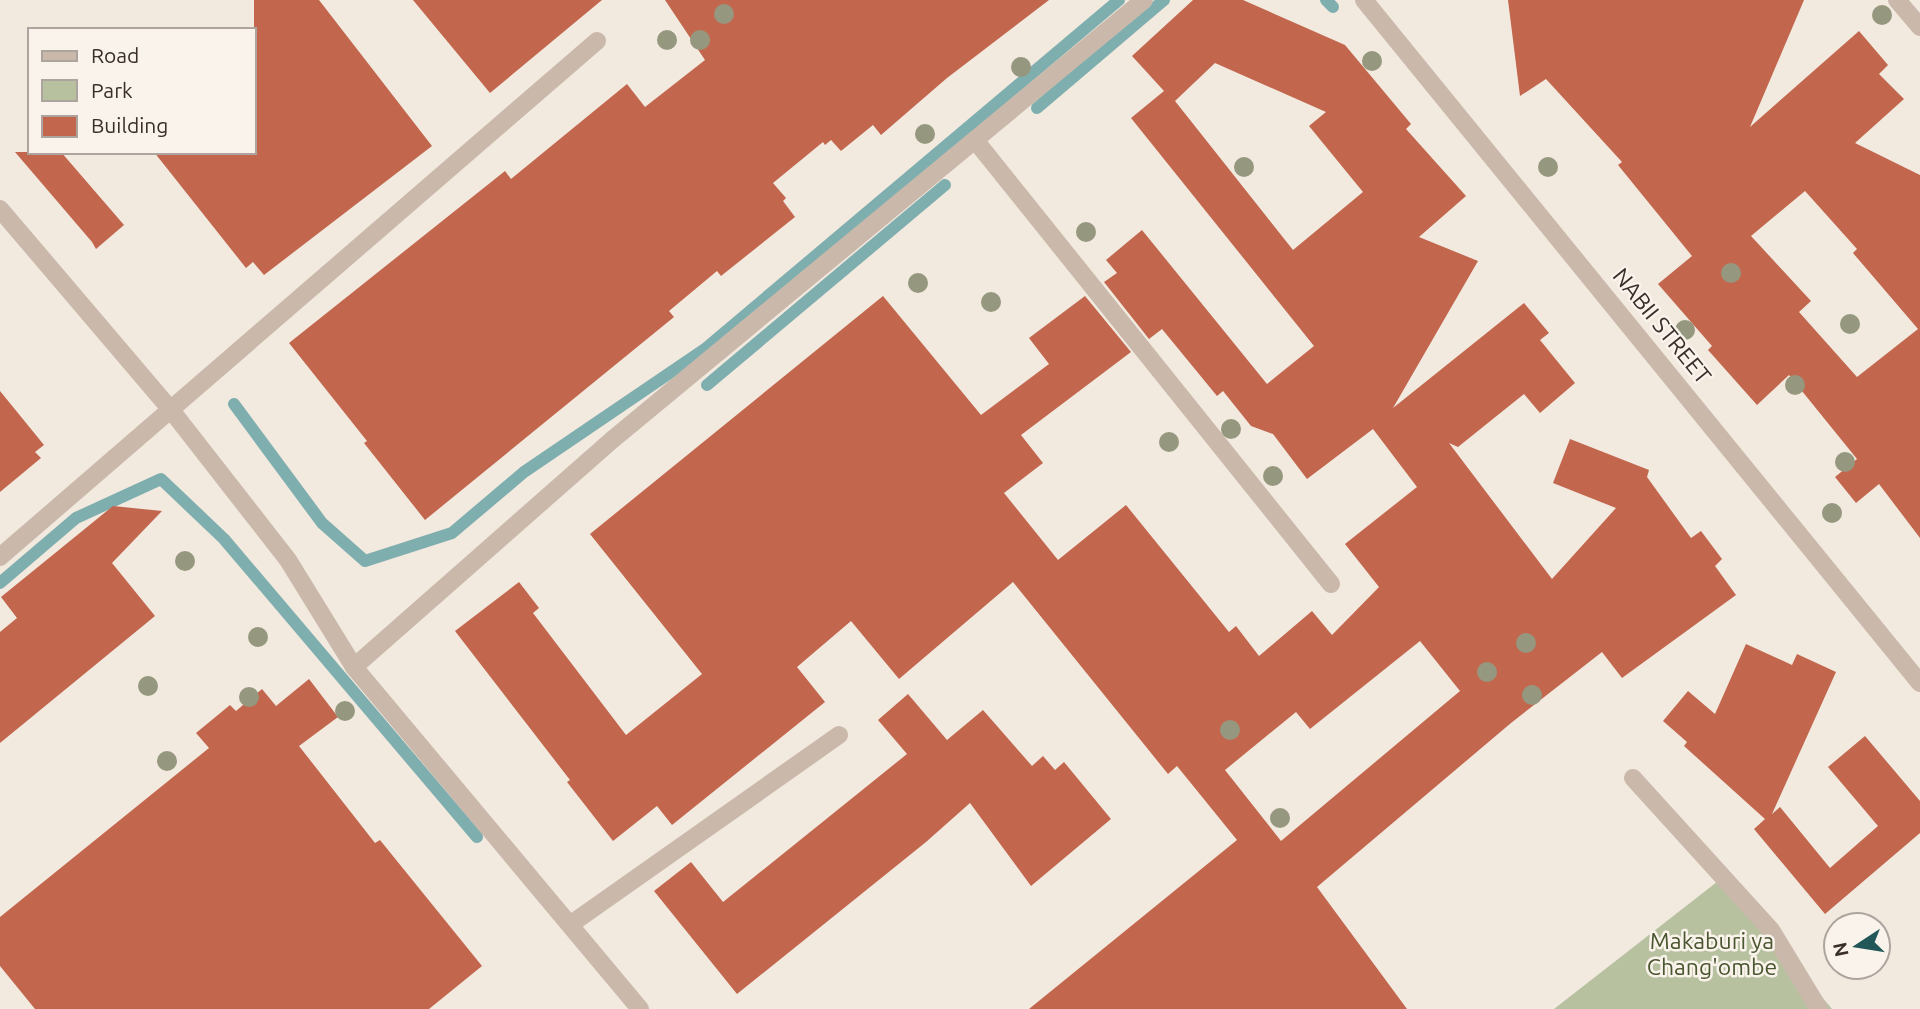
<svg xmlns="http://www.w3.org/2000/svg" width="1920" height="1009" font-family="Ubuntu,sans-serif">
  <rect width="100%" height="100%" fill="#f2e9df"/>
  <!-- green -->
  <path fill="#b7c19f" d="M 1722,878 L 1832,1009 L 1554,1009 Z"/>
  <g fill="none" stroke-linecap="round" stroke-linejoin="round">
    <!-- stream -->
    <g stroke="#7faeaf" stroke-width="12">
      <path d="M 1326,0 L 1333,7"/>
      <path d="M 1037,108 L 1164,0"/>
      <path d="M 707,385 L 945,185"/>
      <path d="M 234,404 L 322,523 L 365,561 L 452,533 L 524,472 L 705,349 L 1119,0"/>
      <path d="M 0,583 L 76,518 L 161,479 L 224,539 L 477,837"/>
    </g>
  </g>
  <!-- building -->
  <g fill="#c2674e" fill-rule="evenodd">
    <path d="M 254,0 L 319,0 L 432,146 L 264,275 L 253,262 L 246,268 L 154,152 L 254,152 Z"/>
    <path d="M 413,0 L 602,0 L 490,93 Z"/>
    <path d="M 665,0 L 1049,0 L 947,78 L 881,135 L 873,125 L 841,151 L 831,140 L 825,145 L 823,142 L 773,183 L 786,198 L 783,201 L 795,217 L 721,276 L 717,271 L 669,311 L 674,317 L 425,520 L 364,443 L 367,441 L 289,343 L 505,171 L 511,179 L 627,84 L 645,107 L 705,60 Z"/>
    <path d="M 1193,0 L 1243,0 L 1345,45 L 1411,124 L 1406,129 L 1466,196 L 1419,237 L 1478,261 L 1393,408 L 1524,303 L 1549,333 L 1540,340 L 1575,383 L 1540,413 L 1524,394 L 1458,447 L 1449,443 L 1552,579 L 1616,508 L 1553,483 L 1570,439 L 1649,470 L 1647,477 L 1691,538 L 1701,531 L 1722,559 L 1715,566 L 1736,595 L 1622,678 L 1602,652 L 1511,723 L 1317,887 L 1407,1009 L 1029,1009 L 1237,840 L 1177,766 L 1168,774 L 1013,582 L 899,679 L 851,621 L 797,667 L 825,702 L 672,825 L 657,806 L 613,841 L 567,782 L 570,780 L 455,631 L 519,582 L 539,608 L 533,613 L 626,735 L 702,674 L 590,534 L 883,296 L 981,415 L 1049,364 L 1029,338 L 1085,296 L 1131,352 L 1021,435 L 1043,463 L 1004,493 L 1058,560 L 1126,505 L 1229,632 L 1236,626 L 1259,656 L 1312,611 L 1332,635 L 1379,587 L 1345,544 L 1417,487 L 1373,429 L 1307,479 L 1273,434 L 1251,426 L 1223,391 L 1217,396 L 1162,329 L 1149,339 L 1104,282 L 1117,273 L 1106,260 L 1142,230 L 1267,384 L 1314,346 L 1131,118 L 1164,91 L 1132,56 ZM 1215,63 L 1326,112 L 1309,126 L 1363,192 L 1293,250 L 1175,101 ZM 1420,641 L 1460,691 L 1281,841 L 1225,770 L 1296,712 L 1310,729 Z"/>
    <path d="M 1508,0 L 1804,0 L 1750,127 L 1859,31 L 1888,65 L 1879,74 L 1904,99 L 1855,143 L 1920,175 L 1920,538 L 1879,484 L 1856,503 L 1835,477 L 1857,459 L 1789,375 L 1757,405 L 1708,350 L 1712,346 L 1658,284 L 1692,256 L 1618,165 L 1622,162 L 1546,79 L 1520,96 ZM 1805,191 L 1857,249 L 1853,253 L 1918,329 L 1857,377 L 1799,312 L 1811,301 L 1751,236 Z"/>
    <path d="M 15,152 L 61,152 L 124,225 L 96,249 L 92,242 Z"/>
    <path d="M 0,391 L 44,445 L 35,452 L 41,458 L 0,492 Z"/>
    <path d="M 113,506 L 162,511 L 112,563 L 155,616 L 0,743 L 0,632 L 17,618 L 1,597 Z"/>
    <path d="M 1746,644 L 1792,665 L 1797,654 L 1836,672 L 1772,814 L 1780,807 L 1830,868 L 1878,826 L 1828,767 L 1865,736 L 1920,801 L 1920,833 L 1825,914 L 1754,829 L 1765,819 L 1684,746 L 1687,742 L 1663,721 L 1688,691 L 1715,714 Z"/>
    <path d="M 309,679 L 338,717 L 299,746 L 375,843 L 380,840 L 482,966 L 429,1009 L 35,1009 L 0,966 L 0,917 L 209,748 L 196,733 L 230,705 L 236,711 L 262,689 L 276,706 Z"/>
    <path d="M 908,694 L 947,740 L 983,710 L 1032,766 L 1043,756 L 1055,770 L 1064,762 L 1111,819 L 1031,886 L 970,803 L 926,842 L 737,994 L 654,891 L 691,862 L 723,902 L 907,754 L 878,720 Z"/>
  </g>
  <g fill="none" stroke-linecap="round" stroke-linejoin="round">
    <!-- minor -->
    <g stroke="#cab9ab" stroke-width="18">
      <path d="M 1364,0 L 1920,683"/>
      <path d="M 1897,0 L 1920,27"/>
      <path d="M 975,140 L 1331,584"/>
      <path d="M 0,209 L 171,410 L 288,560 L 354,667 L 640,1009"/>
      <path d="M 0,557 L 597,41"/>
      <path d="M 354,667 L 612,440 L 1144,0"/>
      <path d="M 1633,778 L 1771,930 L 1819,1009"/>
      <path d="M 571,924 L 839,735"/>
    </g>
  </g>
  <!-- trees -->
  <g fill="#95987e">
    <circle cx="724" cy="14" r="10"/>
    <circle cx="1882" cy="15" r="10"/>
    <circle cx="667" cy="40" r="10"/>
    <circle cx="700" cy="40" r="10"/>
    <circle cx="1372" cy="61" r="10"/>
    <circle cx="1021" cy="67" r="10"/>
    <circle cx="925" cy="134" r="10"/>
    <circle cx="1244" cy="167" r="10"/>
    <circle cx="1548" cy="167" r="10"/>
    <circle cx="1086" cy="232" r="10"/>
    <circle cx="1731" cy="273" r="10"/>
    <circle cx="918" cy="283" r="10"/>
    <circle cx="991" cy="302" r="10"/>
    <circle cx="1850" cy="324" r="10"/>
    <circle cx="1685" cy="330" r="10"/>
    <circle cx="1795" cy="385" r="10"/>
    <circle cx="1231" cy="429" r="10"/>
    <circle cx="1169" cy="442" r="10"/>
    <circle cx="1845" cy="462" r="10"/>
    <circle cx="1273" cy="476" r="10"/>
    <circle cx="1832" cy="513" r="10"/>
    <circle cx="185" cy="561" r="10"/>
    <circle cx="258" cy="637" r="10"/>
    <circle cx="1526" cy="643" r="10"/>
    <circle cx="1487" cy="672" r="10"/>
    <circle cx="148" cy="686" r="10"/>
    <circle cx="1532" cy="695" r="10"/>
    <circle cx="249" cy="697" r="10"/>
    <circle cx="345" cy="711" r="10"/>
    <circle cx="1230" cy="730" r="10"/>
    <circle cx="167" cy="761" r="10"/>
    <circle cx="1280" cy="818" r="10"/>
  </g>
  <g text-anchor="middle" stroke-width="5" stroke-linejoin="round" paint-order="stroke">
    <!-- street labels -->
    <g font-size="23" fill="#392e2a" stroke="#faf3ec">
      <text transform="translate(1662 326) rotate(51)" y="8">NABII STREET</text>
    </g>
    <!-- park labels -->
    <g font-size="23" fill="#49562f" stroke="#faf3ec">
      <text x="1712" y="949">Makaburi ya<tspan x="1712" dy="26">Chang'ombe</tspan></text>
    </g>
  </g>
  <!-- legend -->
  <rect x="28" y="28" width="228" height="126" fill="#faf3ec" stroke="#ada49e" stroke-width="2"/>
  <rect x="42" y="51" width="35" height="10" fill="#cab9ab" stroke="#ada49e" stroke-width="2"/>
  <text x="91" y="63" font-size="21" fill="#392e2a">Road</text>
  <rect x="42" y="80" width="35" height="21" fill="#b7c19f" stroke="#ada49e" stroke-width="2"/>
  <text x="91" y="98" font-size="21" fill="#392e2a">Park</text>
  <rect x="42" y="116" width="35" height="21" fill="#c2674e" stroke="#ada49e" stroke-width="2"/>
  <text x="91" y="133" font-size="21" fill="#392e2a">Building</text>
  <!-- north arrow -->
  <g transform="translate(1857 946) rotate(258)"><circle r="33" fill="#faf3ec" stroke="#ada49e" stroke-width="2"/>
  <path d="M0-5L12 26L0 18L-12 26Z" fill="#215759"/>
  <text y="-10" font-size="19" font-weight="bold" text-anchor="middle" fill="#392e2a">N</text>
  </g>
</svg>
